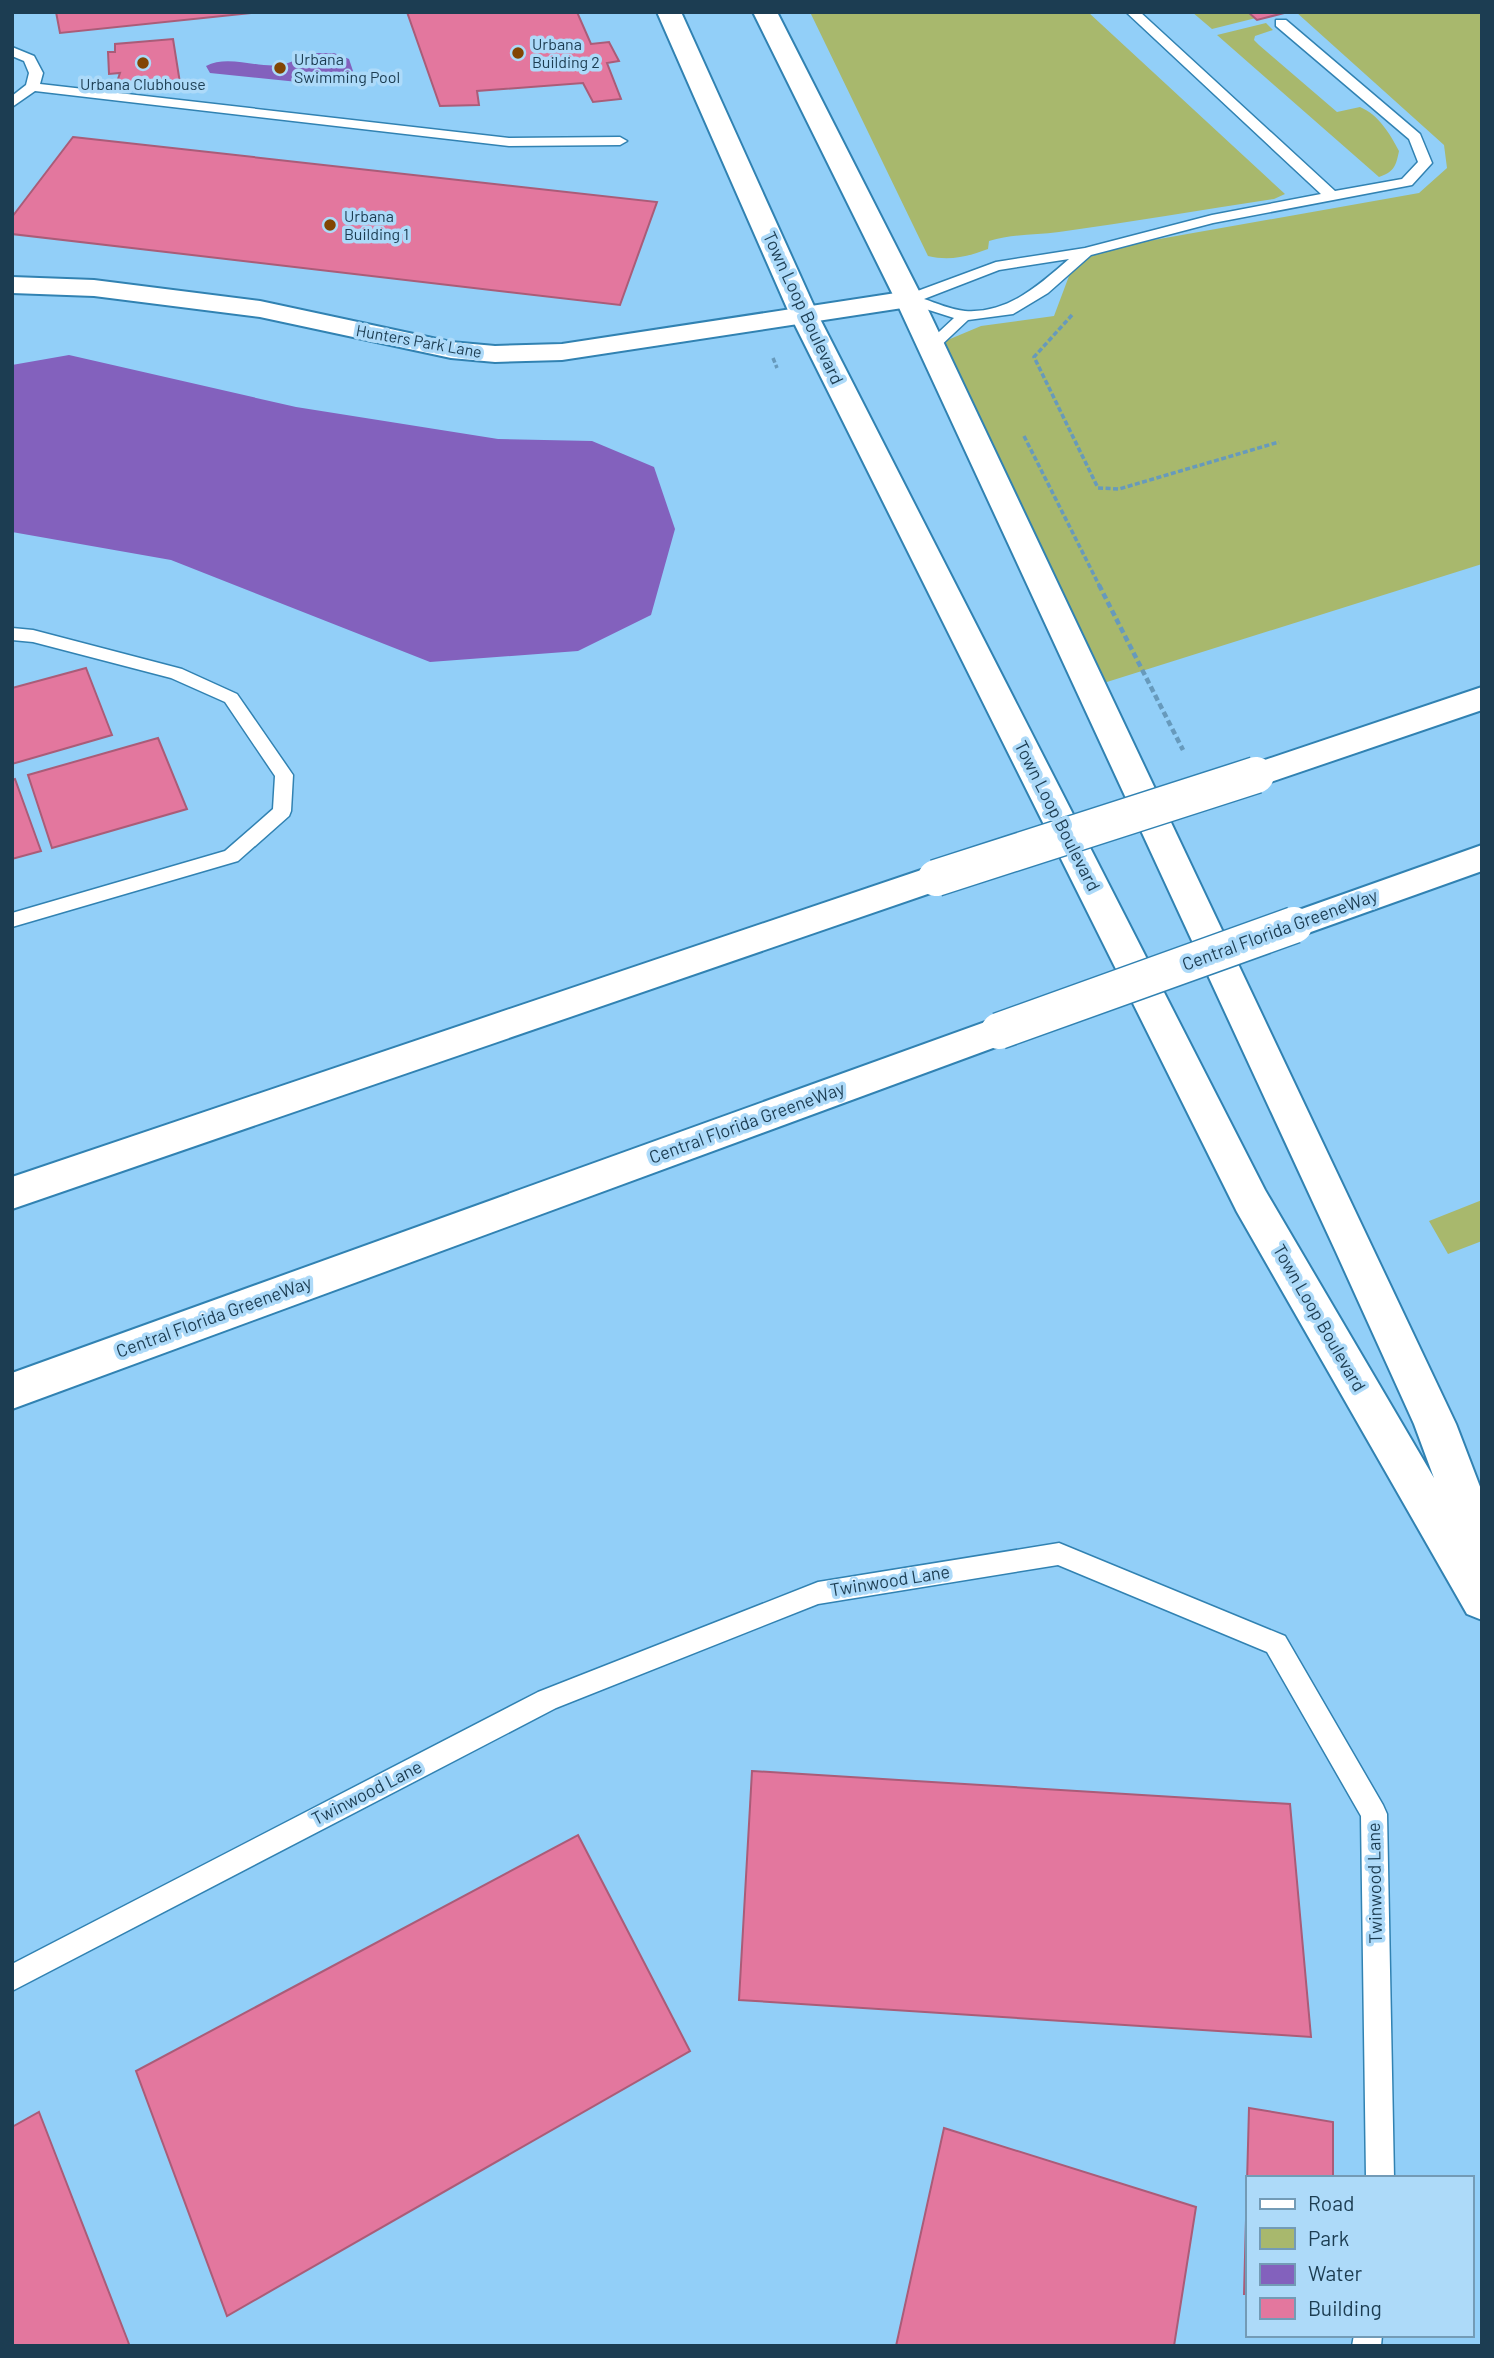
<svg xmlns="http://www.w3.org/2000/svg" width="1494" height="2358" font-family="Barlow,sans-serif">
  <rect width="100%" height="100%" fill="#92cff8"/>
  <!-- green -->
  <g fill="#a8b86d">
    <path d="M 810,12 L 1088,12 L 1285,194 L 1274,199 C 1202,210 1131,222 1059,232 C 1035,235 1013,234 989,241 L 988,249 C 967,257 949,261 928,256 Z"/>
    <path d="M 1192,12 L 1249,12 L 1256,18 L 1212,29 Z"/>
    <path d="M 1296,12 L 1482,12 L 1482,564 L 1091,687 L 931,347 L 981,326 L 1054,316 L 1069,276 L 1086,252 L 1419,193 L 1447,168 L 1444,145 Z"/>
    <path d="M 1266,23 L 1273,30 L 1255,36 L 1254,40 L 1259,45 L 1337,112 L 1360,107 C 1379,115 1390,134 1399,151 C 1396,166 1394,172 1379,177 L 1217,35 Z"/>
    <path d="M 1482,1200 L 1482,1241 L 1448,1254 L 1429,1221 Z"/>
  </g>
  <!-- water -->
  <g fill="#8361bd">
    <path d="M 314,53 L 334,53 L 349,59 L 353,71 L 337,86 L 210,73 L 206,66 C 230,53 266,72 288,63 C 297,60 303,56 314,53 Z"/>
    <path d="M 69,355 L 296,407 L 498,439 L 592,441 L 654,467 L 675,529 L 651,615 L 578,651 L 430,662 L 171,560 L 12,532 L 12,365 Z"/>
  </g>
  <!-- building -->
  <g fill="#e3779e" stroke="#aa5c78" stroke-width="2">
    <path d="M 56,12 L 261,12 L 60,33 Z"/>
    <path d="M 407,12 L 577,12 L 591,44 L 609,42 L 619,61 L 607,63 L 621,99 L 593,102 L 583,83 L 477,91 L 479,105 L 440,106 Z"/>
    <path d="M 1248,12 L 1288,12 L 1257,20 Z"/>
    <path d="M 173,39 L 180,83 L 146,87 L 143,85 L 131,85 L 133,82 L 117,82 L 120,73 L 109,74 L 108,52 L 115,52 L 115,44 Z"/>
    <path d="M 73,137 L 657,202 L 620,305 L 12,234 L 12,217 Z"/>
    <path d="M 86,668 L 112,735 L 12,764 L 12,688 Z"/>
    <path d="M 158,738 L 187,809 L 52,848 L 28,775 Z"/>
    <path d="M 15,779 L 41,851 L 12,859 L 12,780 Z"/>
    <path d="M 752,1771 L 1290,1804 L 1311,2037 L 739,2000 Z"/>
    <path d="M 578,1835 L 690,2051 L 227,2316 L 136,2071 Z"/>
    <path d="M 1249,2108 L 1333,2122 L 1333,2178 L 1247,2178 L 1247,2294 L 1244,2294 Z"/>
    <path d="M 39,2112 L 129,2344 L 126,2346 L 12,2346 L 12,2127 Z"/>
    <path d="M 944,2128 L 1196,2207 L 1174,2346 L 896,2346 Z"/>
  </g>
  <g fill="none" stroke-linecap="round" stroke-linejoin="round">
    <defs>
      <g id="lane">
        <path d="M 1126,12 L 1140,12 L 1335,191 L 1402,179 L 1418,162 L 1409,139 L 1276,26 L 1276,20 L 1286,20 L 1420,134 L 1432,163 L 1412,185 L 1213,223 L 1091,255 L 1048,293 L 1013,314 L 968,320 L 936,350 L 926,350 L 923,347 L 926,344 L 954,318 L 904,302 L 902,299 L 904,296 L 996,262 L 1085,248 L 1212,215 L 1321,194 ZM 1069,259 C 1039,285 1008,314 965,311 C 952,310 936,303 924,299 L 999,270 Z"/>
        <path d="M 12,47 L 34,56 L 43,73 L 40,84 L 509,138 L 620,137 L 627,141 L 620,145 L 509,146 L 35,91 L 12,107 L 12,96 L 26,85 L 29,73 L 24,61 L 12,56 Z"/>
        <path d="M 12,628 L 33,630 L 182,669 L 237,694 L 293,775 L 291,811 L 289,816 L 238,861 L 12,927 L 12,913 L 225,851 L 273,809 L 275,776 L 225,702 L 171,678 L 33,642 L 12,640 Z"/>
        <path d="M 1059,1543 L 1285,1636 L 1383,1805 L 1387,1814 L 1394,2178 L 1366,2178 L 1361,1816 L 1267,1652 L 1058,1565 L 818,1604 L 556,1708 L 12,1991 L 12,1964 L 538,1692 L 818,1582 Z"/>
        <path d="M 1354,2335 L 1382,2335 L 1381,2346 L 1352,2346 Z"/>
      </g>
      <path id="street" d="M 12,277 L 94,280 L 260,301 L 451,342 L 495,346 L 562,344 L 909,291 L 919,293 L 923,299 L 919,305 L 909,307 L 562,360 L 495,362 L 451,358 L 260,317 L 94,296 L 12,293 Z"/>
      <path id="secondary" d="M 657,12 L 681,12 L 818,315 L 1265,1190 L 1434,1478 L 1414,1424 L 1336,1252 L 895,299 L 753,12 L 777,12 L 923,299 L 1456,1424 L 1482,1492 L 1482,1620 L 1467,1614 L 1237,1212 L 790,315 Z"/>
      <g id="highway">
        <path d="M 1482,687 L 1482,710 L 1256,787 L 1244,783 L 1239,775 L 1244,767 Z"/>
        <path d="M 1482,845 L 1482,871 L 1294,938 L 1282,934 L 1276,925 L 1282,916 Z"/>
        <path d="M 936,865 L 948,869 L 953,878 L 948,887 L 12,1209 L 12,1177 Z"/>
        <path d="M 999,1017 L 1012,1021 L 1017,1031 L 1012,1041 L 12,1409 L 12,1373 Z"/>
      </g>
    </defs>
    <!-- lane casing -->
    <use href="#lane" stroke="#3182b2" stroke-width="3"/>
    <!-- street casing -->
    <use href="#street" stroke="#3182b2" stroke-width="4"/>
    <!-- secondary casing -->
    <use href="#secondary" stroke="#3182b2" stroke-width="4"/>
    <!-- highway casing -->
    <use href="#highway" stroke="#3182b2" stroke-width="4"/>
    <!-- path-far1 -->
    <g stroke="#679abc" stroke-width="3.5" stroke-dasharray="5 2.5" stroke-linecap="butt">
      <path d="M 1072,315 L 1034,357 L 1098,488 L 1119,489 L 1279,442"/>
      <path d="M 773,358 L 777,368"/>
      <path d="M 1024,436 L 1100,587"/>
    </g>
    <!-- path -->
    <path stroke="#679abc" stroke-width="4.5" stroke-dasharray="6 3.5" stroke-linecap="butt" d="M 1099,585 L 1183,750"/>
    <!-- lane -->
    <use href="#lane" fill="#fff" fill-rule="evenodd"/>
    <!-- street -->
    <use href="#street" fill="#fff" fill-rule="evenodd"/>
    <!-- secondary -->
    <use href="#secondary" fill="#fff" fill-rule="evenodd"/>
    <!-- highway -->
    <use href="#highway" fill="#fff" fill-rule="evenodd"/>
    <defs>
      <g id="highway-bridge">
        <path d="M 936,878 L 1256,775"/>
        <path d="M 999,1031 L 1294,925"/>
      </g>
    </defs>
    <!-- highway-bridge casing -->
    <use href="#highway-bridge" stroke="#3182b2" stroke-width="39" stroke-linecap="butt"/>
    <!-- highway-bridge -->
    <use href="#highway-bridge" stroke="#fff" stroke-width="36"/>
  </g>
  <!-- markers -->
  <g fill="#824502" stroke="#addaf9" stroke-width="2.5">
    <circle cx="518" cy="53" r="7"/>
    <circle cx="143" cy="63" r="7"/>
    <circle cx="280" cy="68" r="7"/>
    <circle cx="330" cy="225" r="7"/>
  </g>
  <g text-anchor="middle" stroke-width="7" stroke-linejoin="round" paint-order="stroke">
    <!-- far-poi labels -->
    <g font-size="16" fill="#1c3d52" stroke="#addaf9" text-anchor="start">
      <text x="532" y="50">Urbana<tspan x="532" dy="18">Building 2</tspan></text>
      <text x="294" y="65">Urbana<tspan x="294" dy="18">Swimming Pool</tspan></text>
      <text x="143" y="90" text-anchor="middle">Urbana Clubhouse</text>
      <text x="344" y="222">Urbana<tspan x="344" dy="18">Building 1</tspan></text>
    </g>
    <!-- far-street labels -->
    <g font-size="16" fill="#1c3d52" stroke="#addaf9">
      <text transform="translate(419 341) rotate(10)" y="6">Hunters Park Lane</text>
    </g>
    <!-- street labels -->
    <g font-size="18" fill="#1c3d52" stroke="#addaf9">
      <text transform="translate(803 308) rotate(65)" y="6">Town Loop Boulevard</text>
      <text transform="translate(1057 816) rotate(63)" y="6">Town Loop Boulevard</text>
      <text transform="translate(1280 930) rotate(-20)" y="6">Central Florida GreeneWay</text>
      <text transform="translate(747 1123) rotate(-20)" y="6">Central Florida GreeneWay</text>
      <text transform="translate(214 1317) rotate(-20)" y="6">Central Florida GreeneWay</text>
      <text transform="translate(1319 1318) rotate(60)" y="6">Town Loop Boulevard</text>
      <text transform="translate(890 1581) rotate(-9)" y="6">Twinwood Lane</text>
      <text transform="translate(367 1793) rotate(-27)" y="6">Twinwood Lane</text>
      <text transform="translate(1375 1883) rotate(-91)" y="6">Twinwood Lane</text>
    </g>
  </g>
  <!-- border -->
  <rect width="1494" height="2358" fill="none" stroke="#1c3d52" stroke-width="28"/>
  <!-- legend -->
  <rect x="1246" y="2176" width="228" height="161" fill="#addaf9" stroke="#739bb6" stroke-width="2"/>
  <rect x="1260" y="2199" width="35" height="10" fill="#ffffff" stroke="#739bb6" stroke-width="2"/>
  <text x="1308" y="2211" font-size="21" fill="#1c3d52">Road</text>
  <rect x="1260" y="2228" width="35" height="21" fill="#a8b86d" stroke="#739bb6" stroke-width="2"/>
  <text x="1308" y="2246" font-size="21" fill="#1c3d52">Park</text>
  <rect x="1260" y="2264" width="35" height="21" fill="#8361bd" stroke="#739bb6" stroke-width="2"/>
  <text x="1308" y="2281" font-size="21" fill="#1c3d52">Water</text>
  <rect x="1260" y="2298" width="35" height="21" fill="#e3779e" stroke="#739bb6" stroke-width="2"/>
  <text x="1308" y="2316" font-size="21" fill="#1c3d52">Building</text>
</svg>
